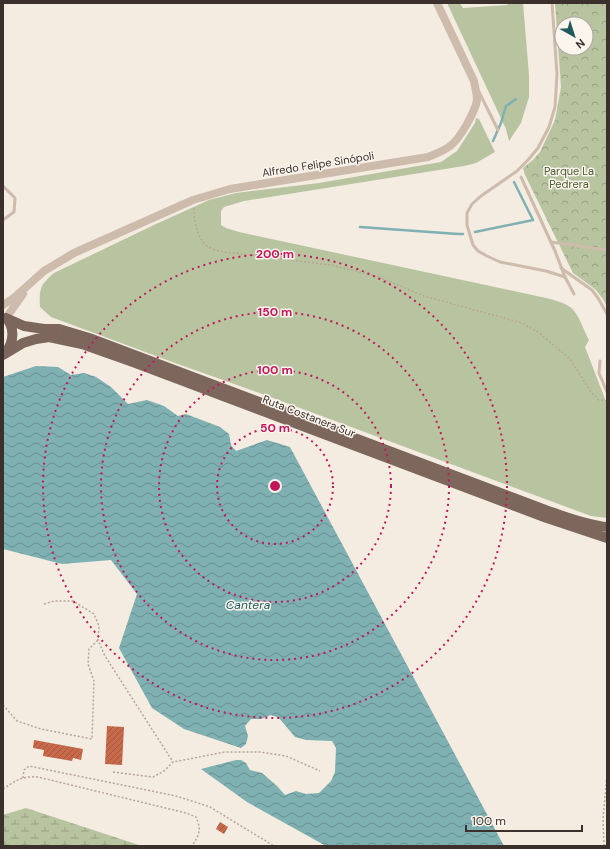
<svg xmlns="http://www.w3.org/2000/svg" width="610" height="849" font-family="'DM Sans',sans-serif">
  <defs>
    <pattern id="wetland-marsh" width="20" height="14" patternUnits="userSpaceOnUse"><rect width="20" height="14" fill="#b8c4a0"/><path d="M1 5h8M5 5V1M11 12h8M15 12V8" fill="none" stroke="#97a083"/></pattern>
    <pattern id="park-crowns" width="20" height="18" patternUnits="userSpaceOnUse"><rect width="20" height="18" fill="#b8c4a0"/><path d="M2 6a3 3 0 1 1 6 0M12 15a3 3 0 1 1 6 0" fill="none" stroke="#97a083"/></pattern>
    <pattern id="water-waves" width="16" height="10" patternUnits="userSpaceOnUse"><rect width="16" height="10" fill="#7fb0b2"/><path d="M0 5q4-4 8 0t8 0" fill="none" stroke="#699091"/></pattern>
    <pattern id="building-hatch" width="6" height="6" patternUnits="userSpaceOnUse"><rect width="6" height="6" fill="#c8694b"/><path d="M-1 1l2-2M0 6l6-6M5 7l2-2" fill="none" stroke="#a4573f"/></pattern>
  </defs>
  <rect width="100%" height="100%" fill="#f4ebe1"/>
  <!-- grass -->
  <g fill="#b8c4a0">
    <path d="M 447,3 L 460,3 L 463,8 L 507,5 L 509,3 L 523,3 L 529,75 L 529,97 L 521,123 L 509,141 L 506,129 Z"/>
    <path d="M 476,118 L 479,119 L 495,152 L 476,163 L 464,166 L 244,201 L 224,207 L 221,211 L 221,225 L 226,228 L 239,232 L 546,298 C 554,300 563,302 570,307 C 578,312 584,331 589,340 L 585,347 L 607,404 L 607,518 L 591,516 L 265,395 L 175,363 L 51,317 L 40,307 C 39,289 40,285 54,273 L 156,224 L 209,200 L 236,193 L 319,183 L 441,162 L 457,151 L 475,123 Z"/>
  </g>
  <!-- wetland -->
  <path fill="url(#wetland-marsh)" d="M 26,808 L 142,846 L 3,846 L 3,815 Z"/>
  <!-- park -->
  <path fill="url(#park-crowns)" fill-rule="evenodd" d="M 555,3 L 607,3 L 607,307 L 603,299 L 595,289 L 573,273 L 525,175 L 523,168 L 533,160 L 540,152 L 555,120 L 561,87 ZM 562,24 L 586,24 L 586,48 L 562,48 Z"/>
  <!-- water -->
  <path fill="url(#water-waves)" d="M 36,366 L 58,367 L 71,375 L 84,373 L 96,377 L 111,387 L 128,404 L 147,400 L 164,406 L 178,416 L 186,414 L 220,427 L 229,434 L 231,445 L 236,451 L 267,440 L 290,447 L 504,846 L 326,846 L 247,802 L 201,769 L 236,760 L 241,760 L 246,763 L 250,770 L 262,773 L 277,786 L 285,795 L 296,791 L 306,794 L 319,793 L 331,781 L 335,772 L 336,748 L 332,741 L 306,740 L 295,737 L 279,718 L 271,715 L 261,719 L 251,719 L 245,726 L 248,736 L 246,744 L 241,748 L 184,729 L 152,708 L 119,648 L 137,594 L 111,560 L 62,564 L 3,549 L 3,377 Z"/>
  <g fill="none" stroke-linecap="round" stroke-linejoin="round">
    <!-- stream -->
    <g stroke="#7fb0b2" stroke-width="2.5">
      <path d="M 493,141 L 501,123 L 506,106 L 516,99"/>
      <path d="M 360,227 L 458,234 L 463,234"/>
      <path d="M 475,232 L 533,220 L 514,182"/>
    </g>
  </g>
  <!-- building -->
  <g fill="url(#building-hatch)">
    <path d="M 107,726 L 124,727 L 122,765 L 105,764 Z"/>
    <path d="M 34,740 L 83,749 L 81,760 L 73,758 L 72,761 L 43,756 L 44,750 L 33,748 Z"/>
    <path d="M 220,822 L 228,827 L 224,834 L 216,829 Z"/>
  </g>
  <g fill="none" stroke-linecap="round" stroke-linejoin="round">
    <!-- path -->
    <g stroke="#b9a596" stroke-width="1.5" stroke-dasharray="2 2" stroke-linecap="butt">
      <path d="M 194,208 C 194,222 197,243 213,249 C 217,251 221,251 225,252 L 331,265 L 379,277 L 424,296 L 522,323 L 538,332 L 570,359 L 591,392 L 599,400 L 607,401"/>
      <path d="M 44,604 L 54,601 L 73,601 L 94,614 L 99,626 L 98,640 L 105,656 L 173,762"/>
      <path d="M 3,705 L 17,721 L 41,729 L 92,739 L 94,681 L 88,664 L 89,649 L 98,640"/>
      <path d="M 113,772 L 153,777 L 164,771 L 173,762 L 225,752 L 260,752 L 286,756 L 320,771"/>
      <path d="M 23,778 L 24,770 L 29,766 L 176,796 L 198,803 L 210,807 L 274,846"/>
      <path d="M 3,789 C 17,780 21,776 38,777 L 186,813 L 196,817 C 202,830 199,835 192,846"/>
      <path d="M 604,846 L 603,819 L 607,775"/>
    </g>
    <!-- service -->
    <g stroke="#cdbbac" stroke-width="3">
      <path d="M 552,3 L 557,74 L 555,107 L 549,127 L 538,148 L 528,160 L 517,171 L 481,196 L 472,204 L 467,213 L 467,225 L 473,245 L 478,251 L 487,256 L 500,262 L 546,271 L 565,277"/>
      <path d="M 479,92 L 498,130"/>
      <path d="M 521,177 L 555,251 L 565,277 L 574,294"/>
      <path d="M 3,186 L 15,198 L 14,212 L 3,220"/>
      <path d="M 551,242 L 607,250"/>
      <path d="M 561,268 L 592,290 L 598,298 L 607,314"/>
      <path d="M 600,361 L 599,373 L 607,392"/>
    </g>
    <!-- tertiary -->
    <g stroke="#cdbbac" stroke-width="8">
      <path d="M 3,305 L 15,297 L 44,271 L 74,253 L 193,200 L 230,189 L 428,157 C 435,154 444,151 450,146 C 460,139 475,112 477,100 C 477,94 475,87 474,81 L 437,3"/>
      <path d="M 6,318 L 23,294"/>
    </g>
    <!-- primary -->
    <g stroke="#7d675c" stroke-width="10">
      <path d="M 6,318 C 15,327 14,342 6,352"/>
      <path d="M 8,319 L 24,326 L 44,329 L 59,329 L 89,338 L 548,511 C 567,517 586,525 607,527"/>
      <path d="M 3,355 L 23,343 L 36,339 L 49,337 L 82,344 L 133,362 L 547,518 L 607,538"/>
    </g>
  </g>
  <!-- distance rings -->
  <g fill="none" stroke="#c2185b" stroke-width="2" stroke-dasharray="2 4">
    <circle cx="275" cy="486" r="58"/>
    <circle cx="275" cy="486" r="116"/>
    <circle cx="275" cy="486" r="174"/>
    <circle cx="275" cy="486" r="232"/>
  </g>
  <g text-anchor="middle" stroke-width="3" stroke-linejoin="round" paint-order="stroke">
    <!-- street labels -->
    <g font-size="11" fill="#3b302b" stroke="#fbf5ee">
      <text transform="translate(318 164) rotate(-9)" y="4">Alfredo Felipe Sinópoli</text>
      <text transform="translate(309 416) rotate(21)" y="4">Ruta Costanera Sur</text>
    </g>
    <!-- park labels -->
    <g font-size="11" fill="#4a5a2e" stroke="#fbf5ee">
      <text x="569" y="175">Parque La<tspan x="569" dy="13">Pedrera</tspan></text>
    </g>
    <!-- water labels -->
    <g font-size="12" font-style="italic" fill="#1f5a5e" stroke="#fbf5ee">
      <text x="248" y="609">Cantera</text>
    </g>
  </g>
  <circle cx="275" cy="486" r="6" fill="#c2185b" stroke="#fbf5ee" stroke-width="2"/>
  <g font-size="12" text-anchor="middle" font-weight="bold" fill="#c2185b" stroke="#fbf5ee" stroke-width="3" stroke-linejoin="round" paint-order="stroke">
    <text x="275" y="258">200 m</text>
    <text x="275" y="316">150 m</text>
    <text x="275" y="374">100 m</text>
    <text x="275" y="432">50 m</text>
  </g>
  <!-- border -->
  <rect width="610" height="849" fill="none" stroke="#3b302b" stroke-width="8"/>
  <!-- north arrow -->
  <g transform="translate(574 36) rotate(141)"><circle r="19" fill="#fbf5ee" stroke="#aea6a0"/>
  <path d="M0-3L7 15L0 10L-7 15Z" fill="#1f5a5e"/>
  <text y="-6" font-size="11" font-weight="bold" text-anchor="middle" fill="#3b302b">N</text>
  </g>
  <!-- scale -->
  <path d="M466 825v6h116v-6" fill="none" stroke="#3b302b" stroke-width="2"/>
  <text x="472" y="825" font-size="12" fill="#3b302b" stroke="#fbf5ee" stroke-width="3" paint-order="stroke">100 m</text>
</svg>
